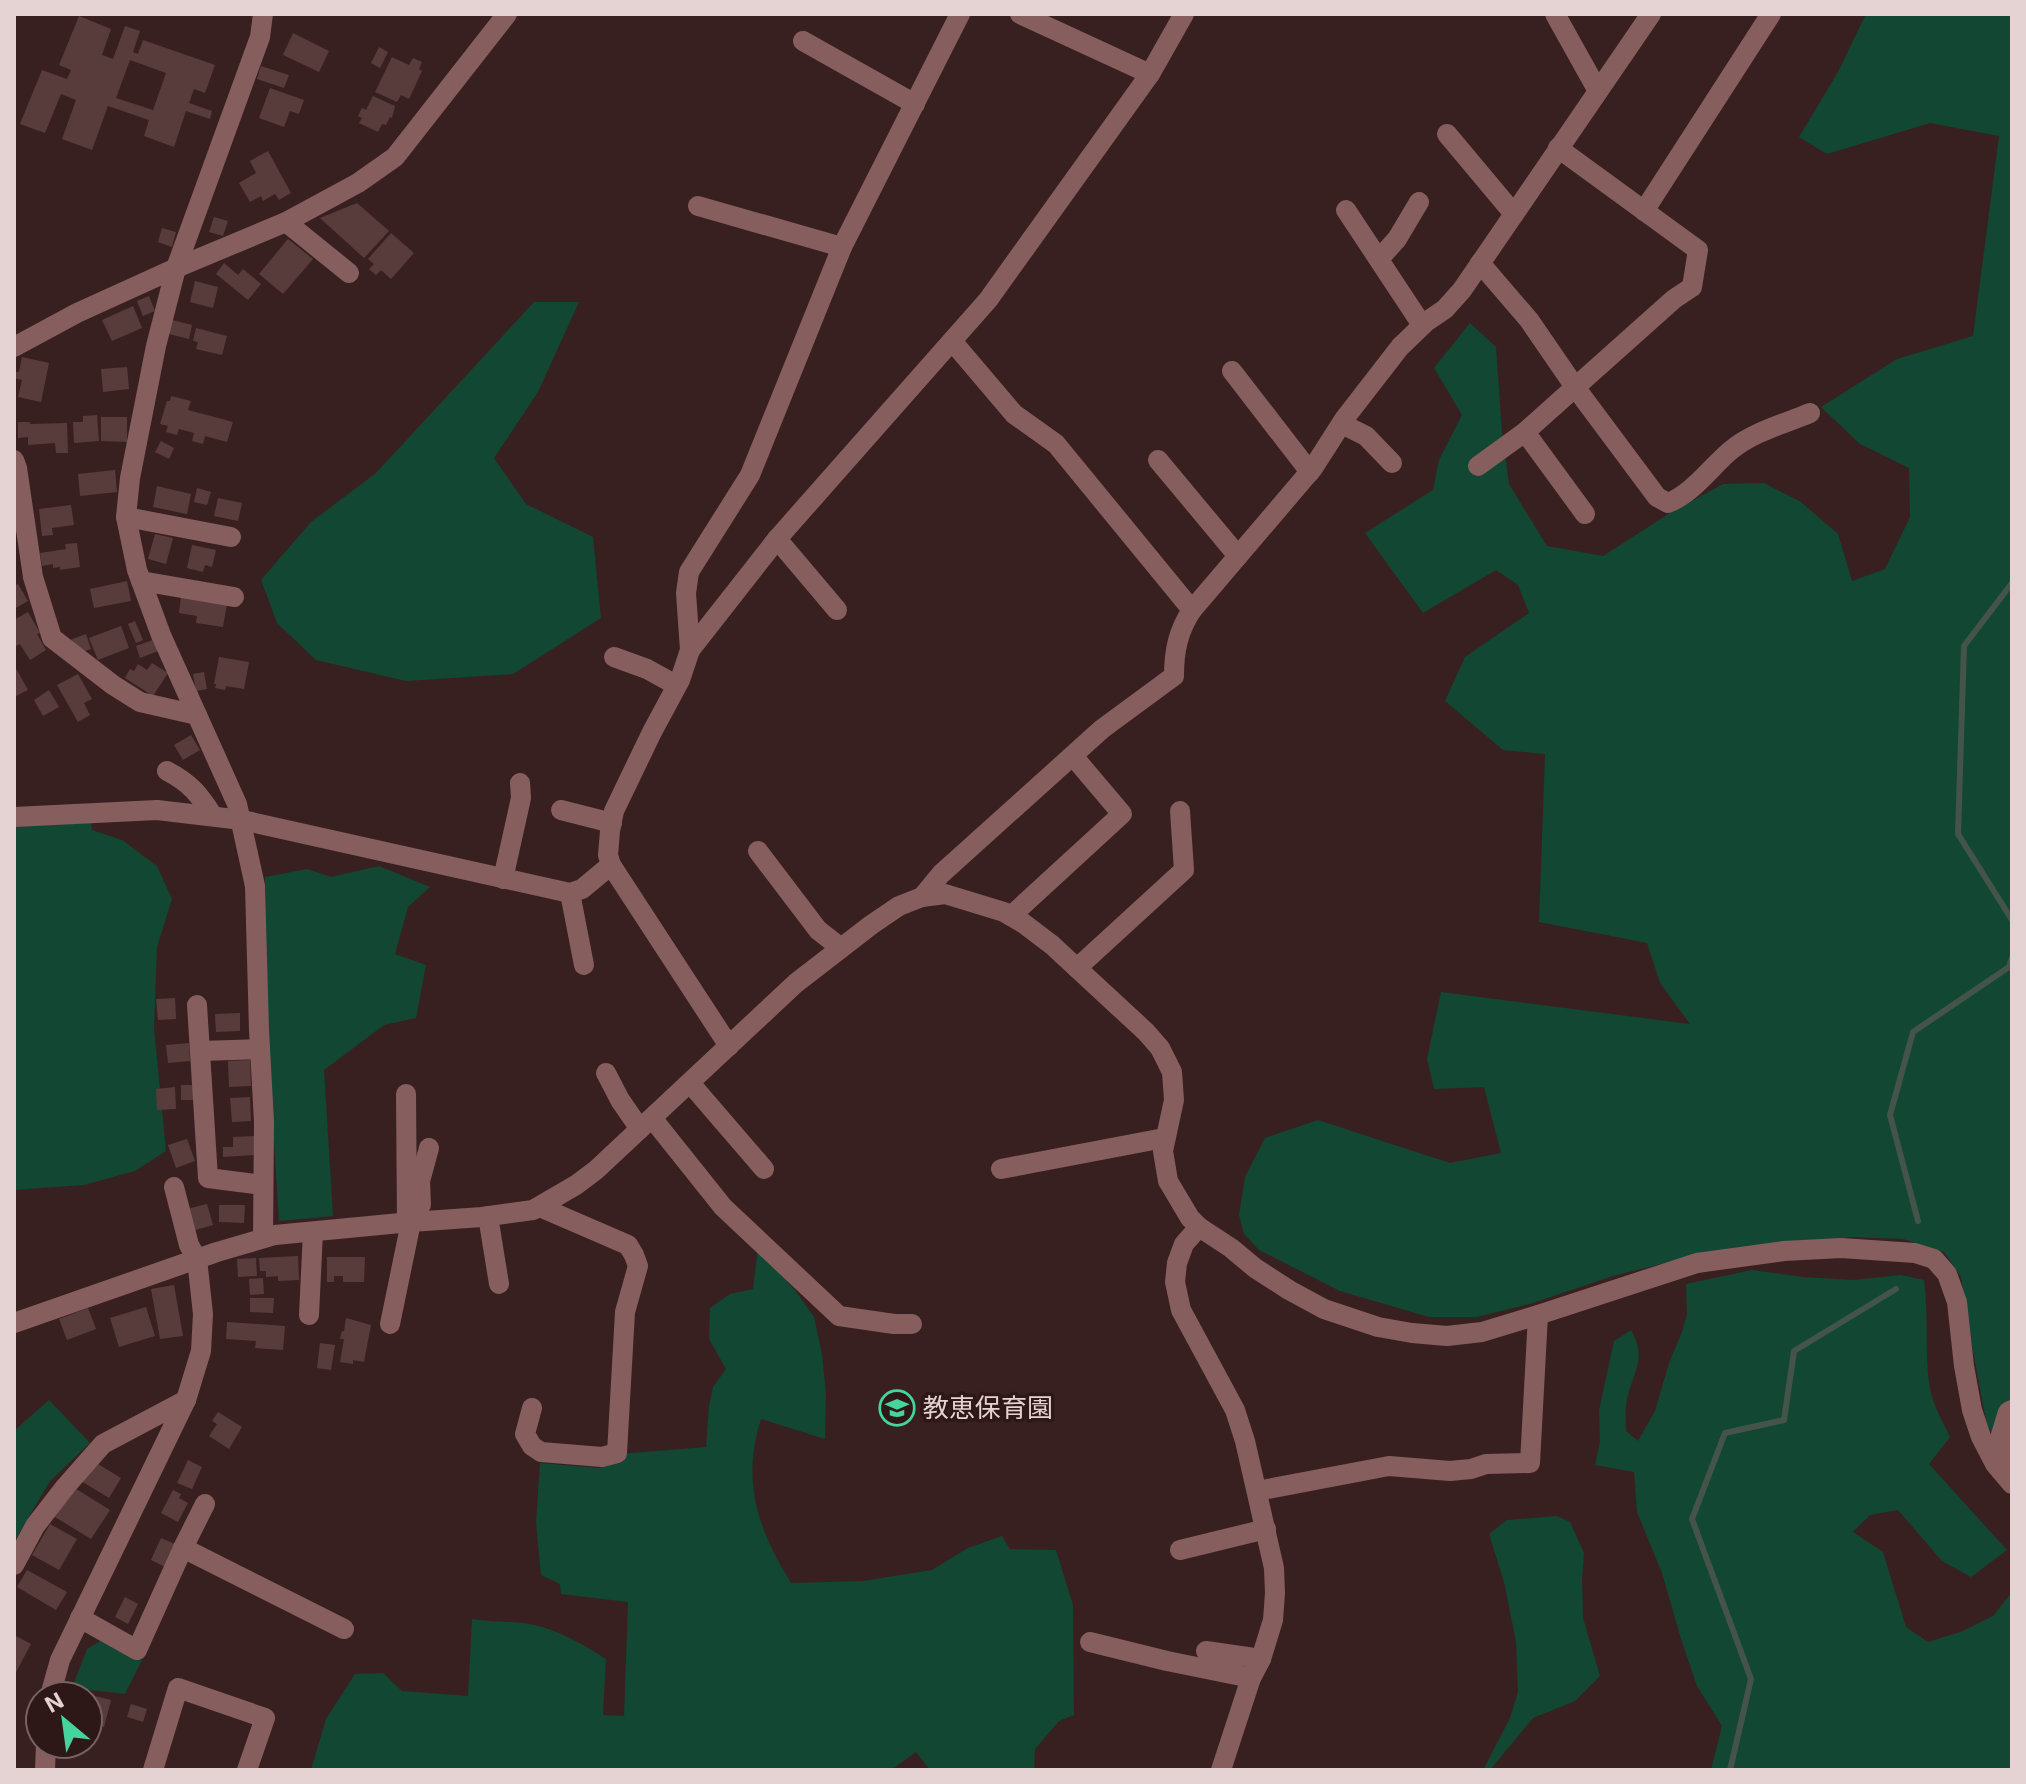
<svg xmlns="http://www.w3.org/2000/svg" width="2026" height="1784" font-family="Inter,'Noto Sans JP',sans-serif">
  <rect width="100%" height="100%" fill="#392020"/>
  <!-- green -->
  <g fill="#114733">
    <path d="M 1866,14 L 2012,14 L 2012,1417 L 1994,1436 L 1987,1426 L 1973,1351 L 1961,1277 L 1944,1252 L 1903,1239 L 1852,1237 L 1681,1259 L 1613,1276 L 1533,1303 L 1477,1317 L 1429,1317 L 1340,1291 L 1259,1250 L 1244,1234 L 1239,1215 L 1245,1177 L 1265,1138 L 1318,1120 L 1450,1163 L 1501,1153 L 1484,1087 L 1434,1089 L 1427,1059 L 1441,992 L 1690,1024 L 1660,983 L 1647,943 L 1539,922 L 1545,754 L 1503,750 L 1445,701 L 1465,657 L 1529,613 L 1518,585 L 1496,570 L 1423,613 L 1365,533 L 1433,490 L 1439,460 L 1462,415 L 1434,368 L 1470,323 L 1496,347 L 1502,433 L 1509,484 L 1547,546 L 1603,556 L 1670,513 L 1723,484 L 1764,483 L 1801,502 L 1838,534 L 1852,581 L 1885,569 L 1910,517 L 1909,468 L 1860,444 L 1821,407 L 1897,359 L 1973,336 L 1999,136 L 1930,123 L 1827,154 L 1799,137 L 1838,72 Z"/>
    <path d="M 534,302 L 579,302 L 538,392 L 494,458 L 526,504 L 593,537 L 601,618 L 513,674 L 406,681 L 316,660 L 277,623 L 261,580 L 311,522 L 376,473 Z"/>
    <path d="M 90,815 L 92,830 L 122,840 L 157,866 L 172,899 L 157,947 L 154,1028 L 166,1151 L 135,1171 L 84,1185 L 14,1190 L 14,822 Z"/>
    <path d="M 379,866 L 430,887 L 408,907 L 395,954 L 426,965 L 416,1018 L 384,1025 L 324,1070 L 333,1216 L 279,1221 L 267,1033 L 265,877 L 307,869 L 331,877 Z"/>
    <path d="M 758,1249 L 795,1290 L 814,1317 L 822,1354 L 826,1394 L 825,1439 L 761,1419 C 741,1482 758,1529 791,1583 L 863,1581 L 932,1570 L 968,1548 L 1002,1536 L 1010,1549 L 1056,1550 L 1073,1605 L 1074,1715 L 1059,1721 L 1035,1749 L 1034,1770 L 930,1770 L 916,1752 L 891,1770 L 311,1770 L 326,1719 L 355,1674 L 383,1673 L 402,1691 L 468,1696 L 472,1619 C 489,1622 506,1621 523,1623 C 554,1627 581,1643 606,1659 L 603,1715 L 624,1716 L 628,1602 L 561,1594 L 560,1584 L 541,1575 L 536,1523 L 540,1463 L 599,1468 L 620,1454 L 706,1447 L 709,1406 L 713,1387 L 726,1369 L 709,1339 L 710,1308 L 730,1294 L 753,1289 Z"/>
    <path d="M 1752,1270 L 1803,1277 L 1854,1280 L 1901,1275 L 1924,1280 C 1929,1316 1924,1353 1930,1389 C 1933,1405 1943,1422 1950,1437 L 1929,1464 L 2007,1550 L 1971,1577 L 1942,1561 L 1898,1510 L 1870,1515 L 1853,1532 L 1883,1552 L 1906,1627 L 1928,1642 L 1963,1631 L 1993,1616 L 2012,1592 L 2012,1770 L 1711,1770 L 1722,1726 L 1697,1686 L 1681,1639 L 1662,1573 L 1637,1512 L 1634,1472 L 1595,1465 L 1600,1442 L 1599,1410 L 1614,1341 L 1631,1330 C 1647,1359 1634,1370 1627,1399 C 1625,1409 1626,1421 1626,1431 L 1638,1441 L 1655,1411 L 1669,1363 L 1682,1332 L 1687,1314 L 1686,1284 Z"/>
    <path d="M 49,1400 L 90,1443 L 50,1481 L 14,1542 L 14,1431 Z"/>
    <path d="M 1557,1516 L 1570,1522 L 1584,1553 L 1582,1580 L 1583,1618 L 1600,1676 L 1575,1701 L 1533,1718 L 1490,1770 L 1483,1770 L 1510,1718 L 1518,1692 L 1516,1642 L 1504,1582 L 1489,1534 L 1507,1520 Z"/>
    <path d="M 100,1641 L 142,1660 L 125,1694 L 72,1688 L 87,1649 Z"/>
  </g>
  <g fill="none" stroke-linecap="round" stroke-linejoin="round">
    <!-- stream -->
    <g stroke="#44544b" stroke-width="6">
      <path d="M 2012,583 L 1964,646 L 1958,834 L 2012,920"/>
      <path d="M 1918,1221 L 1890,1115 L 1913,1032 L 2009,967 L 2012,957"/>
      <path d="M 1730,1770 L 1751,1679 L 1692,1519 L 1725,1433 L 1784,1420 L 1794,1351 L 1896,1289"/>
    </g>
  </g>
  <!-- building -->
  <g fill="#573c3b" fill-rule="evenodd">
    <path d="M 79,16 L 111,29 L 102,55 L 113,59 L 125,26 L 140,31 L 133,52 L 138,54 L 143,40 L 215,65 L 205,93 L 194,89 L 189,103 L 212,111 L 210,119 L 186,111 L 174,147 L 144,136 L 149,120 L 108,106 L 92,150 L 62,139 L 76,100 L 61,94 L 45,133 L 20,124 L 42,70 L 67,79 L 71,70 L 59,65 ZM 130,60 L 166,73 L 153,110 L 116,98 Z"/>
    <path d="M 293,33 L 329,51 L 319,72 L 283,55 Z"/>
    <path d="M 379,47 L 388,52 L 380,68 L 371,63 Z"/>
    <path d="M 392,57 L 409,65 L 413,58 L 422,62 L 419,69 L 422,71 L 409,99 L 401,95 L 397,102 L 375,92 Z"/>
    <path d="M 261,66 L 289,75 L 284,88 L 257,79 Z"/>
    <path d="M 270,88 L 304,100 L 299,114 L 290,111 L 284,127 L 259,118 Z"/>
    <path d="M 373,96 L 395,106 L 392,118 L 390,117 L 386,125 L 382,124 L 378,132 L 359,123 L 362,118 L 358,116 L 362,108 L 366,110 Z"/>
    <path d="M 268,151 L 291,193 L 279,200 L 275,194 L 263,201 L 261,196 L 250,202 L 239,183 L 256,173 L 250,161 Z"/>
    <path d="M 357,203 L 389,231 L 364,258 L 320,218 Z"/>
    <path d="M 214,217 L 228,221 L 223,236 L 209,232 Z"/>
    <path d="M 162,228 L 176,232 L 172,247 L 158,242 Z"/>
    <path d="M 391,233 L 414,253 L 391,279 L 381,270 L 376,275 L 369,269 L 374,264 L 368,259 Z"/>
    <path d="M 288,239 L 313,259 L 283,294 L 259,274 Z"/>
    <path d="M 224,263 L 238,275 L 243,269 L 261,284 L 248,300 L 216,274 Z"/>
    <path d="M 195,281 L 218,287 L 213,308 L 190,302 Z"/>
    <path d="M 149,296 L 155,311 L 143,316 L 137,301 Z"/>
    <path d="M 133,306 L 142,328 L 112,341 L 102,320 Z"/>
    <path d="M 172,320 L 192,325 L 189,339 L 169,334 Z"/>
    <path d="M 196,328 L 227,336 L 222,355 L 196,349 L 198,342 L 193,341 Z"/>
    <path d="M 22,357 L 49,363 L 41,402 L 18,397 L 22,380 L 14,378 L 16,372 L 19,372 Z"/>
    <path d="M 127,367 L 129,389 L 103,392 L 101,369 Z"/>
    <path d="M 171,396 L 191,401 L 188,410 L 233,422 L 227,442 L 205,436 L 203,444 L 192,441 L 194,433 L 179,429 L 177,435 L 166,432 L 168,426 L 160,424 L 167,401 L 170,401 Z"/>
    <path d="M 97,415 L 99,441 L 74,443 L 73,422 L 83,422 L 83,416 Z"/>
    <path d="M 101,417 L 127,417 L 127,442 L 101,441 Z"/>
    <path d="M 18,422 L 30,422 L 30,424 L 67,423 L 68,453 L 56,453 L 55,443 L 28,445 L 28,437 L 18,438 Z"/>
    <path d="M 161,441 L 174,448 L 169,459 L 155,452 Z"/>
    <path d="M 115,470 L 117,492 L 80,496 L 78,474 Z"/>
    <path d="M 157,486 L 191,494 L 187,514 L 153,507 Z"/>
    <path d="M 197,488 L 211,492 L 207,505 L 194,502 Z"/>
    <path d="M 218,498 L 242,503 L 238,521 L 214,516 Z"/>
    <path d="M 71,505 L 74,525 L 52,528 L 53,535 L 42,536 L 39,509 Z"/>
    <path d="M 155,534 L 173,538 L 166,564 L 148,559 Z"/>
    <path d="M 77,543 L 80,567 L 60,570 L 60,567 L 53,568 L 53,564 L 42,566 L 40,553 L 66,549 L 65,544 Z"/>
    <path d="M 192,545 L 216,550 L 212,567 L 205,565 L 203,572 L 187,568 Z"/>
    <path d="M 127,581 L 131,601 L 94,608 L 90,589 Z"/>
    <path d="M 18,584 L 28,601 L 14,609 L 14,586 Z"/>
    <path d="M 181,597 L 227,604 L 223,627 L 196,623 L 197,616 L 179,613 Z"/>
    <path d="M 28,612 L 40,633 L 37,634 L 46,650 L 30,660 L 20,644 L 16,646 L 14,643 L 14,620 Z"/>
    <path d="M 135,621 L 143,640 L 136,643 L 128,624 Z"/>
    <path d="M 121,626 L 129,648 L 98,660 L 89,638 Z"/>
    <path d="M 86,634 L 91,649 L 85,651 L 70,640 Z"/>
    <path d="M 153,640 L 158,651 L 140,658 L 136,646 Z"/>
    <path d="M 219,657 L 249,662 L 244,689 L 226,686 L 225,690 L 215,688 L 216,684 L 214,684 Z"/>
    <path d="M 152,663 L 168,673 L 153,696 L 125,678 L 130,669 L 134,671 L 138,664 L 147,670 Z"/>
    <path d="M 14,665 L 28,690 L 16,696 L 14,693 Z"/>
    <path d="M 204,672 L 207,689 L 196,691 L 193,674 Z"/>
    <path d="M 78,674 L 92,699 L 84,703 L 90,715 L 78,722 L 57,685 Z"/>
    <path d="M 49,690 L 59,707 L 43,716 L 34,700 Z"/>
    <path d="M 191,735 L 200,750 L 183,760 L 174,745 Z"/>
    <path d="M 175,998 L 176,1019 L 158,1020 L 156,999 Z"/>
    <path d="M 240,1013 L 240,1031 L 216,1032 L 215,1014 Z"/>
    <path d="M 189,1043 L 190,1061 L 168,1063 L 166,1045 Z"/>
    <path d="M 250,1060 L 251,1086 L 229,1087 L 228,1061 Z"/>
    <path d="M 181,1085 L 193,1085 L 194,1100 L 181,1100 Z"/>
    <path d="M 175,1087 L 176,1109 L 157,1110 L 156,1089 Z"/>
    <path d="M 250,1097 L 251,1121 L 232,1122 L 230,1098 Z"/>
    <path d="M 254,1136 L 255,1155 L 223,1157 L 223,1147 L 233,1147 L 233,1137 Z"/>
    <path d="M 187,1139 L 195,1161 L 176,1168 L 168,1145 Z"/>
    <path d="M 207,1204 L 213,1225 L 192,1231 L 187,1209 Z"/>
    <path d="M 219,1205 L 245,1205 L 244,1223 L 219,1222 Z"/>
    <path d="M 298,1256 L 299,1280 L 278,1281 L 278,1276 L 266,1277 L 266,1271 L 260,1271 L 259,1258 Z"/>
    <path d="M 327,1257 L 365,1257 L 364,1282 L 343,1282 L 343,1276 L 334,1276 L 334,1282 L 327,1282 Z"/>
    <path d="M 256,1258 L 257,1276 L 238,1277 L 237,1259 Z"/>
    <path d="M 263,1278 L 264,1294 L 250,1295 L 249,1279 Z"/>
    <path d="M 174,1285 L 183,1336 L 160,1339 L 151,1289 Z"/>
    <path d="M 250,1298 L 274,1298 L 273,1313 L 250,1312 Z"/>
    <path d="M 146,1307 L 155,1336 L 119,1347 L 110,1318 Z"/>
    <path d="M 88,1308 L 96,1329 L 67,1340 L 59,1319 Z"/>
    <path d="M 346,1318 L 371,1325 L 364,1362 L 353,1360 L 353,1364 L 340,1362 L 344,1339 L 340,1339 L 342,1331 L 344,1331 Z"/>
    <path d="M 227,1322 L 285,1326 L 283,1350 L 255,1348 L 256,1341 L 226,1339 Z"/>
    <path d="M 320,1343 L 335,1345 L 331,1370 L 317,1368 Z"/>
    <path d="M 218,1412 L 242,1427 L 229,1449 L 209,1436 L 217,1424 L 212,1421 Z"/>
    <path d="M 188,1460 L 202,1467 L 192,1489 L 177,1483 Z"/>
    <path d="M 93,1461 L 121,1478 L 109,1498 L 81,1481 Z"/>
    <path d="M 73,1487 L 110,1510 L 91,1539 L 55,1517 Z"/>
    <path d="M 173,1490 L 181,1494 L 179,1498 L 188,1503 L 178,1522 L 161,1513 Z"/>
    <path d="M 50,1524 L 77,1539 L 59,1570 L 32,1555 Z"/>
    <path d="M 161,1538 L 175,1544 L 165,1567 L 151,1560 Z"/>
    <path d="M 27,1570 L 67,1592 L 56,1610 L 17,1587 Z"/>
    <path d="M 125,1597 L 138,1604 L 128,1624 L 115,1617 Z"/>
    <path d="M 14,1635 L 31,1644 L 14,1676 Z"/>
    <path d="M 79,1692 L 111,1700 L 104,1727 L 88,1723 L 88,1696 L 78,1696 Z"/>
    <path d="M 131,1704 L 147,1709 L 143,1722 L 127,1717 Z"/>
  </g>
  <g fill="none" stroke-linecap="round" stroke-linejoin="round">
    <!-- minor -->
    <g stroke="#875e5e" stroke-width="20">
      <path d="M 1020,14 L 1150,74"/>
      <path d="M 1555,14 L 1598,91"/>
      <path d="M 803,41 L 915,104"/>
      <path d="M 1447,134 L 1514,214"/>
      <path d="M 698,206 L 842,247"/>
      <path d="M 1346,210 L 1422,325"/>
      <path d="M 1644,211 L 1771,14"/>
      <path d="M 286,222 L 349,273"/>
      <path d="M 1379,259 L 1397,239 L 1419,202"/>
      <path d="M 1480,263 L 1529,320 L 1575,387 L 1657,497 L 1668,503 C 1693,493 1710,468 1730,451 C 1752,432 1784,424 1810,413"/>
      <path d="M 952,341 L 1014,414 L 1056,444 L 1192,610"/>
      <path d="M 14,347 L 77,313 L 176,268 L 286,222 L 358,183 L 395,157 L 507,14"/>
      <path d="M 1232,371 L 1310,472"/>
      <path d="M 1342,424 L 1366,436 L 1392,463"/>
      <path d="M 1525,432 L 1585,514"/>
      <path d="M 14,460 L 17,468 L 33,577 L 52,638 L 113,685 L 140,702 L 197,715"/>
      <path d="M 1158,460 L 1238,556"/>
      <path d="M 1478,466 L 1525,432 L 1674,299 L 1692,287 L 1698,250 L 1558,148"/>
      <path d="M 126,517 L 231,537"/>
      <path d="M 777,539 L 837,610"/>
      <path d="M 141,581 L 234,597"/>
      <path d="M 690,650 L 777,539 L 988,300 L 1150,74 L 1184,14"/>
      <path d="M 614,657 L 647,669 L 676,685"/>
      <path d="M 167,771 C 190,783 199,794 213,816"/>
      <path d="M 561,810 L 612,823"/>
      <path d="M 14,817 L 157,810 L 242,820 L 570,893 L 582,889 L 611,865"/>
      <path d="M 758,851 L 818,930 L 841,948"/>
      <path d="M 503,879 L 521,798 L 520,783"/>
      <path d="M 570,893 L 584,965"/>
      <path d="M 922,897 L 941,874 L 1102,729 L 1174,676 C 1174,651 1178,631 1192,610 L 1313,468 L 1345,418 L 1400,347 L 1426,322 L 1445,309 L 1462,290 L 1651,14"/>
      <path d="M 1011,916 L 1122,814 L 1073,756"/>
      <path d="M 1077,968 L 1184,870 L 1180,811"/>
      <path d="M 197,1005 L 208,1178 L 263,1185"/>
      <path d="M 729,1046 L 611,865 L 608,855 L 610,831 L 614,811 L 652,732 L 680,680 L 690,650 L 686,593 L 689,572 L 750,475 L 842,247 L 960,14"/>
      <path d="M 200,1051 L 260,1049"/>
      <path d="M 606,1073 L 620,1100 L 640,1129"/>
      <path d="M 690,1083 L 764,1169"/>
      <path d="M 406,1094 L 407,1222"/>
      <path d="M 652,1118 L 723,1207 L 839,1316 L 894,1324 L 912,1324"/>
      <path d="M 1001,1169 L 1164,1138"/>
      <path d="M 421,1205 L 420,1181 L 429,1148"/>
      <path d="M 488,1216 L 499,1284"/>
      <path d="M 1199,1227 L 1184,1244 L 1177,1263 L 1175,1282 L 1181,1310 L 1235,1410 L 1245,1441 L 1274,1568 L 1275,1593 L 1273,1620 L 1261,1659 L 1251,1678 L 1221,1770"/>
      <path d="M 263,1238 L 264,1122 L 259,1030 L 255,886 L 237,804 L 161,635 L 137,570 L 126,517 L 130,478 L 156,346 L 176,268 L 260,37 L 263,14"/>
      <path d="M 309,1315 L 313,1232"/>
      <path d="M 14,1323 L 217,1252 L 275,1235 L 411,1222 L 482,1217 L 533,1210 L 576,1185 L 596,1170 L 796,983 L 871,925 L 899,906 L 922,897 L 945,894 L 1004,912 L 1023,923 L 1052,945 L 1146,1032 L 1160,1048 L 1172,1072 L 1174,1100 L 1163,1151 L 1168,1181 L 1190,1218 L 1199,1227 L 1231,1248 L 1255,1268 L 1289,1290 L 1324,1309 L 1378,1327 L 1412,1333 L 1447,1336 L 1482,1332 L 1538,1315 L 1697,1263 L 1784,1251 L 1841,1248 L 1915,1253 L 1934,1259 L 1947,1274 L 1957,1302 L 1964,1366 L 1972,1410 L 1981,1437 L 1995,1464 L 2012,1484"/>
      <path d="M 390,1324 L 411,1222"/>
      <path d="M 532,1408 L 525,1434 L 532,1446 L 541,1452 L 602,1457 L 617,1453 L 625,1312 L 638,1266 L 634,1255 L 628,1245 L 540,1207"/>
      <path d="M 2001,1471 L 2000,1438 L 2008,1412 L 2012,1410"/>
      <path d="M 1257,1491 L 1389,1466 L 1450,1471 L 1471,1469 L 1486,1464 L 1530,1463 L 1538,1315"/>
      <path d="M 183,1548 L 205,1504"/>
      <path d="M 1180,1550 L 1266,1529"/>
      <path d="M 14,1565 L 35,1526 L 66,1486 L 103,1444 L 186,1400"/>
      <path d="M 80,1618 L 137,1650 L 183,1548 L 344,1629"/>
      <path d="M 1090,1642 L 1167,1661 L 1251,1678"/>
      <path d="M 1206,1651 L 1261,1659"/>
      <path d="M 50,1696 L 60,1660 L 186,1400 L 201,1351 L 203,1314 L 197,1259 L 189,1245 L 174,1187"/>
      <path d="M 45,1770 L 46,1744"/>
      <path d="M 153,1770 L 178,1688 L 265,1718 L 247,1770"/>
    </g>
  </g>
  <!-- icons -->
  <defs>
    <symbol id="school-ring" viewBox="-11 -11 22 22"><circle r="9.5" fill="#2e1717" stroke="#46d49e" stroke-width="1.5"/><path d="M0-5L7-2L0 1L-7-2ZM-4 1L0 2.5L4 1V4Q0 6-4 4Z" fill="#46d49e"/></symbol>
  </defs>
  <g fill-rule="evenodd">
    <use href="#school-ring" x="877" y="1388" width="40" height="40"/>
  </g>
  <g text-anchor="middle" stroke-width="7" stroke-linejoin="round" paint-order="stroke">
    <!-- poi labels -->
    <g font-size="26" fill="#e4d3d2" stroke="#2e1717" text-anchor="start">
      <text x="923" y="1417">教恵保育園</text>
    </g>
  </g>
  <!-- border -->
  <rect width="2026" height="1784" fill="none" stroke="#e4d3d2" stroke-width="32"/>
  <!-- north arrow -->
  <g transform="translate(64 1720) rotate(331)"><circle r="38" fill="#2e1717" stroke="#776262" stroke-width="2"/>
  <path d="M0-6L14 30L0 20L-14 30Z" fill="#46d49e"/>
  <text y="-12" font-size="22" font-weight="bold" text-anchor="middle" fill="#e4d3d2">N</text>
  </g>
</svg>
